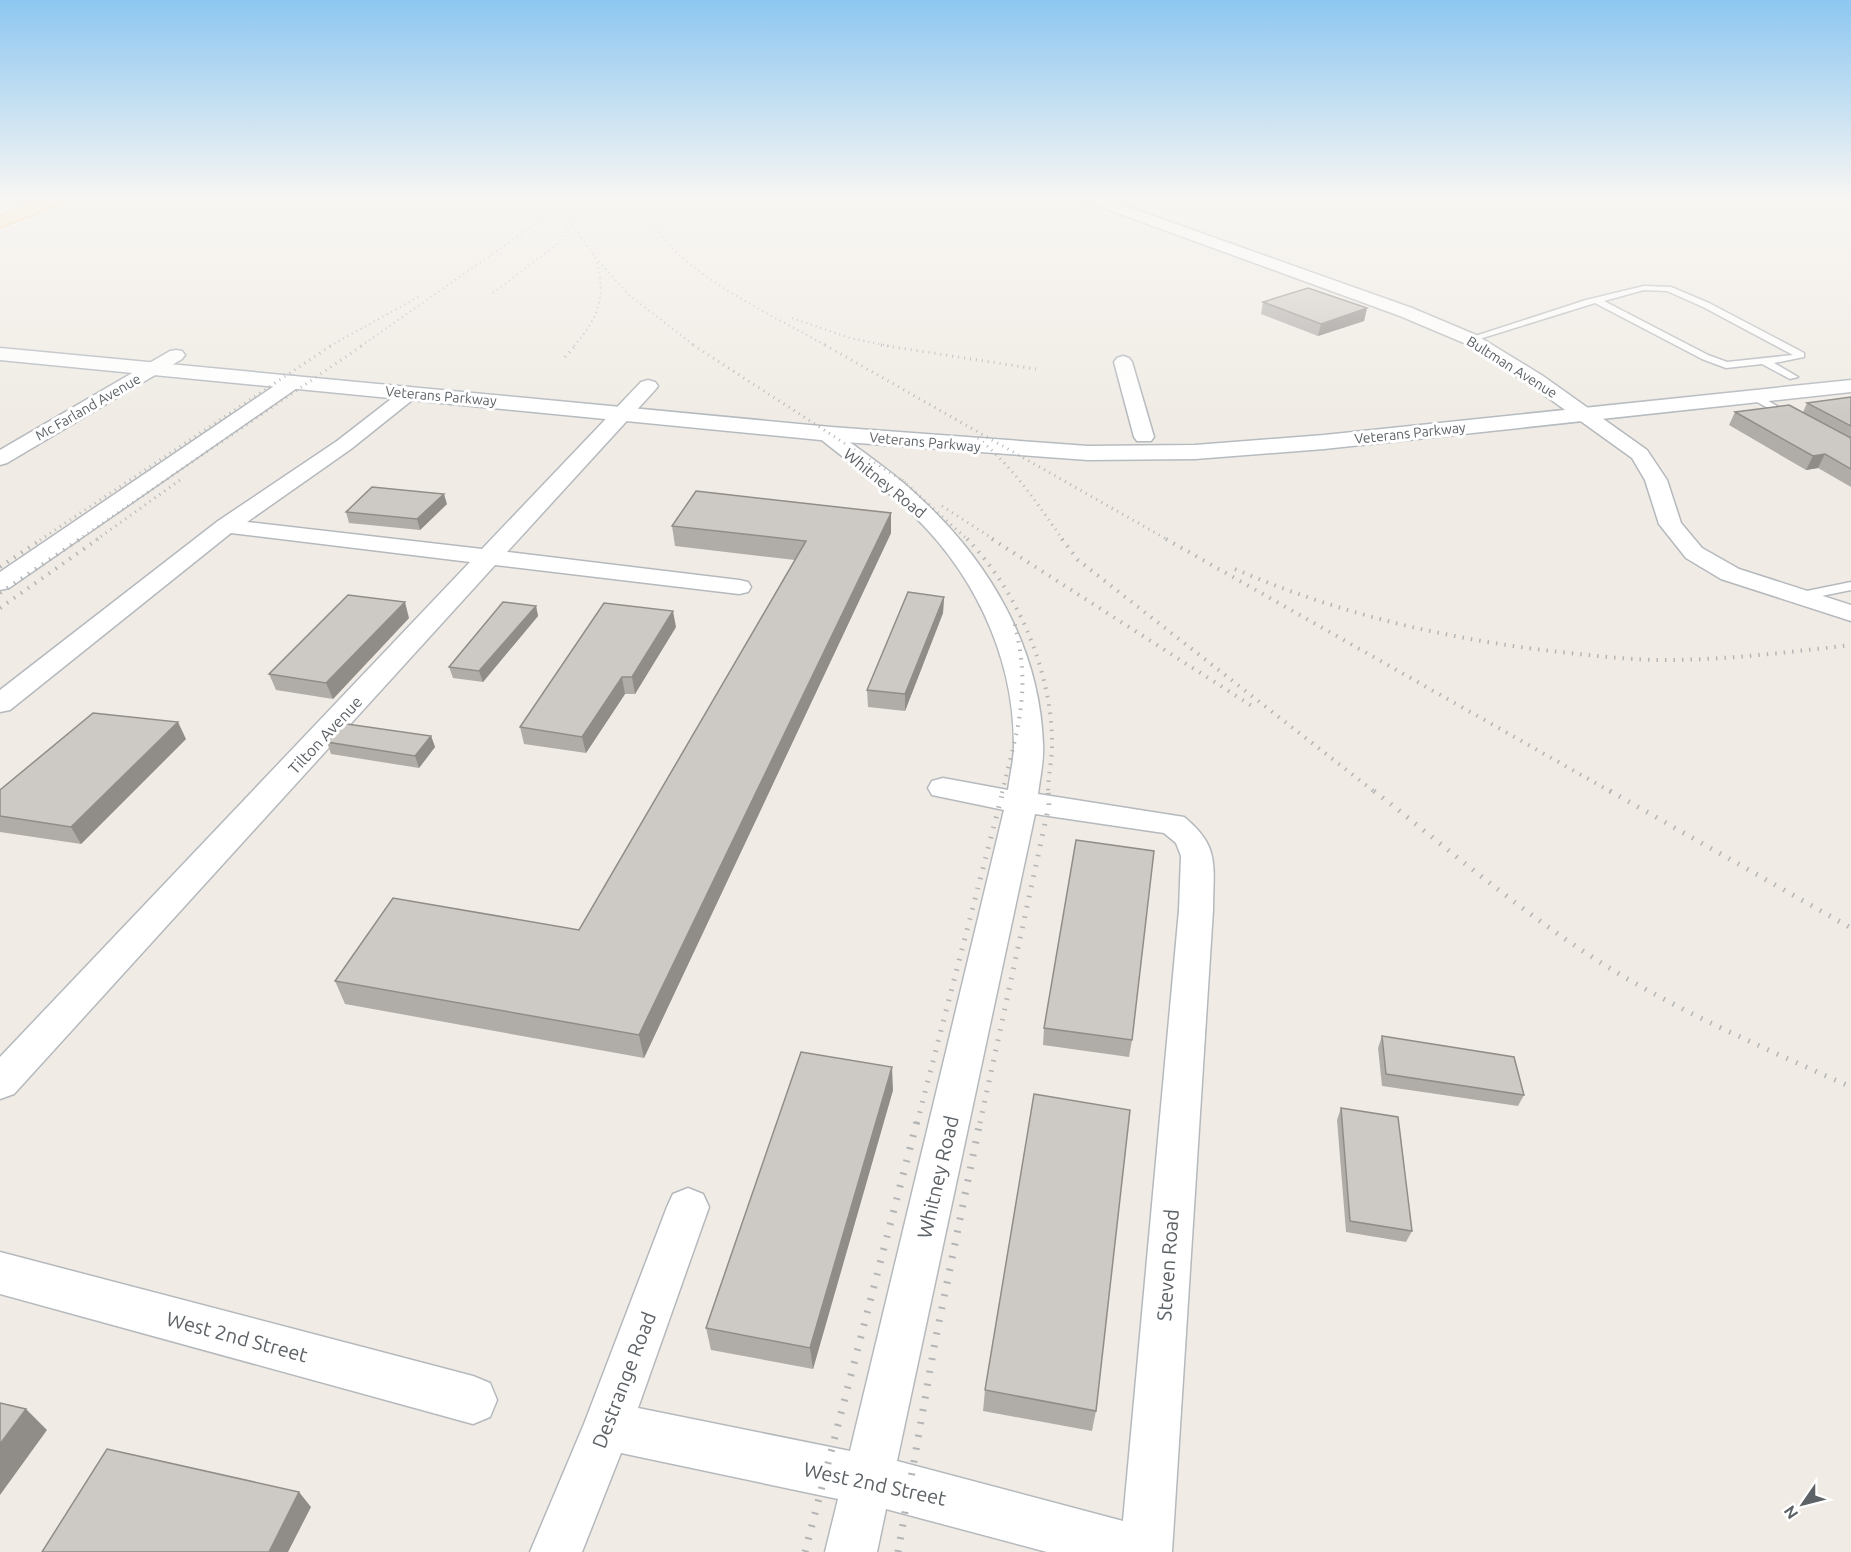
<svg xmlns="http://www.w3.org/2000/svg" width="1851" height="1552" font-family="Ubuntu,sans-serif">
  <rect width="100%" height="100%" fill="#f0ece5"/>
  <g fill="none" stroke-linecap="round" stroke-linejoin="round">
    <defs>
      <g id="service">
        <path d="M 1644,286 L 1671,287 L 1709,303 L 1804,353 L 1804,357 L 1774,363 L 1798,377 L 1790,379 L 1762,364 L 1726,368 L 1702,359 L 1595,303 L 1473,341 L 1466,339 L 1586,300 ZM 1644,290 L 1667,291 L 1703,307 L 1793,355 L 1727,362 L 1708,355 L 1604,301 Z"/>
        <path d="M 1752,395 L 1758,395 L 1794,416 L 1785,418 L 1752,399 Z"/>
        <path d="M 1851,582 L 1851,590 L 1797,601 L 1791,597 L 1797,593 Z"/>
      </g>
      <g id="minor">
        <path d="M 1080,197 L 1100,197 L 1412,308 L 1476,335 L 1543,376 L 1647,450 L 1667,480 L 1681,523 L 1702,548 L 1739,569 L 1851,605 L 1851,621 L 1721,579 L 1686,558 L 1659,524 L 1645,480 L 1632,458 L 1529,384 L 1464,343 L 1400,316 L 1082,200 Z"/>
        <path d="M 176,350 L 182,351 L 185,355 L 182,359 L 7,463 L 0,465 L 0,450 L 170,351 Z"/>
        <path d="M 1123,356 L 1129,358 L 1132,362 L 1154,437 L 1151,441 L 1137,441 L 1134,437 L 1114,362 L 1117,358 Z"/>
        <path d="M 293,376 L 300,378 L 302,382 L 300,386 L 9,588 L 0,590 L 0,572 L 286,378 Z"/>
        <path d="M 648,380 L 655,382 L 658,386 L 655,390 L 507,552 L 739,580 L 748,582 L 751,587 L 748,592 L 739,594 L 495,565 L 14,1094 L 0,1099 L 0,1057 L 470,562 L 231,533 L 10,710 L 0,712 L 0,690 L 218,521 L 337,441 L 404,389 L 418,389 L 421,393 L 351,449 L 247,522 L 482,549 L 641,382 Z"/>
        <path d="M 825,427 L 832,429 C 861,451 892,471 918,496 C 989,561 1040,647 1043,745 C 1044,761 1040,778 1038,794 L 1184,817 C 1221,847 1213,866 1213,910 L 1172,1552 L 1047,1552 L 886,1509 L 877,1552 L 825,1552 L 838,1499 L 621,1453 L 582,1552 L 530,1552 L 584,1424 L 667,1207 L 673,1194 L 688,1188 L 703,1194 L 709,1207 L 638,1408 L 850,1451 L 1004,810 L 932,795 L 928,788 L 932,781 L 943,778 L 1008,790 C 1010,775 1014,759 1014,745 C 1014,652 970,564 900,503 C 874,480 845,459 818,437 L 815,433 L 818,429 ZM 1035,814 L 1164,833 L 1176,843 L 1181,856 L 1179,910 L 1123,1521 L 897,1461 Z"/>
        <path d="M 0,1252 L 473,1376 L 490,1383 L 497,1400 L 490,1417 L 473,1424 L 0,1294 Z"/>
      </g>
      <path id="secondary" d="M 0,348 L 831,427 L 1088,446 L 1195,445 L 1324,435 L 1851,380 L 1851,392 L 1324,449 L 1195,459 L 1088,460 L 831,441 L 0,360 Z"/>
      <path id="primary" d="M 50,197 L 71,197 L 69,200 L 0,227 L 0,216 Z"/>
    </defs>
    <!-- service casing -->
    <use href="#service" stroke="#b5b9bd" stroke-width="3"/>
    <!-- minor casing -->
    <use href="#minor" stroke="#b5b9bd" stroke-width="3"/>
    <!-- secondary casing -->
    <use href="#secondary" stroke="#b6bbc0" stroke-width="3"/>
    <!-- primary casing -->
    <use href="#primary" stroke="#fdb851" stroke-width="3"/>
    <!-- service -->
    <use href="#service" fill="#fff" fill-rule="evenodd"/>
    <!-- minor -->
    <use href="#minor" fill="#fff" fill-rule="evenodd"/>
    <!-- secondary -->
    <use href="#secondary" fill="#fff" fill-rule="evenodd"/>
    <!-- primary -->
    <use href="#primary" fill="#ffe7ab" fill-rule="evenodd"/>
    <!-- rail-far4 -->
    <g stroke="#b4b5b6" stroke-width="2" stroke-dasharray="1 4" stroke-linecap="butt">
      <path d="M 581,197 L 574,206 L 573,225 L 595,257 L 629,295 L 695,346"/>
      <path d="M 642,197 C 646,209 650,220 657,230 C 691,279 776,317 827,346"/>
      <path d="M 493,293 L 555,246 L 566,232 L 572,214"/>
      <path d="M 792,318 L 850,338 L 889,346"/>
      <path d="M 330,346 L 420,296"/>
      <path d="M 361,346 L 574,197"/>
      <path d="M 574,346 C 598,318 606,299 597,262"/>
    </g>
    <!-- rail-far3 -->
    <g stroke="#b4b5b6" stroke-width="3" stroke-dasharray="1 5" stroke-linecap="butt">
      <path d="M 693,345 L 909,485"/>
      <path d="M 825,345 L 1168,540"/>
      <path d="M 881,345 L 1036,369"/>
      <path d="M 565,357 L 576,345"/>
      <path d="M 978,438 C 1013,467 1037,503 1063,540"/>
      <path d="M 902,480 L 968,540"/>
      <path d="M 942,506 L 995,540"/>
      <path d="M 40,540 L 332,345"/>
      <path d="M 78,540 L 363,345"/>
      <path d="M 96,540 L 180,480"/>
    </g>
    <!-- rail-far2 -->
    <g stroke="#b4b5b6" stroke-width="4" stroke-dasharray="1.5 7" stroke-linecap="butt">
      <path d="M 967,539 C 1016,589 1050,667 1052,738 C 1053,756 1048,774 1048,793"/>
      <path d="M 992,539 L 1255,708"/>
      <path d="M 1062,539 L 1078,560 L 1376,793"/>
      <path d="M 1166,539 L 1613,793"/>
      <path d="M 0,567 L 42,539"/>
      <path d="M 1235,569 C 1336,613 1442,638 1551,651 C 1589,655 1627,660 1665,660 C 1727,660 1789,652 1851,645"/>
      <path d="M 0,593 L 80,539"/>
      <path d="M 0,608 L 98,539"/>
      <path d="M 1002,793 C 1018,725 1032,692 1014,621"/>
    </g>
    <!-- rail-far1 -->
    <g stroke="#b4b5b6" stroke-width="5" stroke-dasharray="1.5 9" stroke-linecap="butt">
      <path d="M 1374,791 C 1456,855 1536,925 1626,978 C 1698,1020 1775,1053 1851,1087"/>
      <path d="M 1610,791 L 1851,928"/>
      <path d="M 917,1123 L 1003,791"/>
      <path d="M 980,1123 L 1049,805 L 1048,791"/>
    </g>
    <!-- rail -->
    <g stroke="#b4b5b6" stroke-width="7" stroke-dasharray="2 11" stroke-linecap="butt">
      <path d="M 805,1552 L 917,1121"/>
      <path d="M 898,1552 L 935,1342 L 980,1121"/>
    </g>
  </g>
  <!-- wall -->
  <g fill="#b0ada9">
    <path d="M 1263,302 L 1367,308 L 1364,321 L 1318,336 L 1261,314 Z"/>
    <path d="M 1851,397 L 1851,487 L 1818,468 L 1806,470 L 1729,425 L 1735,412 L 1803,412 L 1807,403 Z"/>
    <path d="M 447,504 L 420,530 L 349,523 L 346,512 Z"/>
    <path d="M 672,526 L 891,533 L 644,1058 L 345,1004 L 335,981 L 579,930 L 795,560 L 675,546 Z"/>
    <path d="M 944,597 L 943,613 L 905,711 L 868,707 L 867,690 Z"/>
    <path d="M 536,606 L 538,616 L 483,682 L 453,678 L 449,667 Z"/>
    <path d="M 409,618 L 333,699 L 276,690 L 269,674 Z"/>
    <path d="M 676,627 L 635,694 L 625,694 L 586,753 L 524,744 L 520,727 Z"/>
    <path d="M 431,736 L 435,747 L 419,768 L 331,754 L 327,742 Z"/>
    <path d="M 186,739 L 81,844 L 0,832 L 0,790 Z"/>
    <path d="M 1044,1028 L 1132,1040 L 1129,1057 L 1043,1045 Z"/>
    <path d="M 1382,1036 L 1524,1095 L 1518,1106 L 1382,1086 L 1378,1048 Z"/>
    <path d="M 893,1090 L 813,1369 L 711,1350 L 706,1328 Z"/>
    <path d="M 1341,1108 L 1412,1231 L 1406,1242 L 1346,1232 L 1337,1120 Z"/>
    <path d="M 985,1390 L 1096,1411 L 1092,1431 L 983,1411 Z"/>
  </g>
  <!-- shaded-wall -->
  <g fill="#908d89">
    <path d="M 1367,308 L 1364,321 L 1318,336 L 1321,324 Z"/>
    <path d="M 1825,454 L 1818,468 L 1806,470 L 1813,456 Z"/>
    <path d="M 444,494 L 447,504 L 420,530 L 417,519 Z"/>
    <path d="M 891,513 L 891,533 L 644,1058 L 639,1035 Z"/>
    <path d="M 944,597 L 943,613 L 905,711 L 905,694 Z"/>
    <path d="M 405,602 L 409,618 L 333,699 L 326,683 Z"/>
    <path d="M 536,606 L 538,616 L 483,682 L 479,671 Z"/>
    <path d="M 673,611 L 676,627 L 635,694 L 632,677 Z"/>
    <path d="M 622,677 L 625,694 L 586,753 L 582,737 Z"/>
    <path d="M 178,722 L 186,739 L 81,844 L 71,827 Z"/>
    <path d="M 431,736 L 435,747 L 419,768 L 415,756 Z"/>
    <path d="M 892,1067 L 893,1090 L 813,1369 L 810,1348 Z"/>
    <path d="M 26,1409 L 47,1430 L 0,1495 L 0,1444 Z"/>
    <path d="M 299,1492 L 311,1507 L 288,1552 L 269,1552 Z"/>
  </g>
  <!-- building -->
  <g fill="#cdc9c4" stroke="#908d89" stroke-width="1.5">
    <path d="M 1308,288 L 1367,308 L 1321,324 L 1263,302 Z"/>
    <path d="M 1851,397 L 1851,426 L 1807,403 Z"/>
    <path d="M 1789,405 L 1851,438 L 1851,469 L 1825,454 L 1813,456 L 1735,412 Z"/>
    <path d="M 372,487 L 444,494 L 417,519 L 346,512 Z"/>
    <path d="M 696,491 L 891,513 L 639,1035 L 335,981 L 393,898 L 579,930 L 806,541 L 672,526 Z"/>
    <path d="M 908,592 L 944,597 L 905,694 L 867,690 Z"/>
    <path d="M 348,595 L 405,602 L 326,683 L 269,674 Z"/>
    <path d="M 503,602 L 536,606 L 479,671 L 449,667 Z"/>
    <path d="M 604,603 L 673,611 L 632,677 L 622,677 L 582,737 L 520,727 Z"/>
    <path d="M 93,713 L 178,722 L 71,827 L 0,816 L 0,790 Z"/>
    <path d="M 340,723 L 431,736 L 415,756 L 327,742 L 327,737 Z"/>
    <path d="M 1076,840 L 1154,851 L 1132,1040 L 1044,1028 Z"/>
    <path d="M 1382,1036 L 1514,1057 L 1524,1095 L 1386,1074 Z"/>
    <path d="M 801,1052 L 892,1067 L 810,1348 L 706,1328 Z"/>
    <path d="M 1034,1094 L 1130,1110 L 1096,1411 L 985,1390 Z"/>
    <path d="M 1341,1108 L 1398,1117 L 1412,1231 L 1350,1221 Z"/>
    <path d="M 0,1403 L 26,1409 L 0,1444 Z"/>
    <path d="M 107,1449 L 299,1492 L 269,1552 L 42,1552 Z"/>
  </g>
  <!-- sky -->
  <linearGradient id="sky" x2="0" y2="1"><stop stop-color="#8dc7f1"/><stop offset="0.48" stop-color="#f8f6f3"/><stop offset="1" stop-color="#f8f6f3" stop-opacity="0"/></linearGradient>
  <rect width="1851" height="414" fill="url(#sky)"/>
  <g text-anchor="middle" stroke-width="6" stroke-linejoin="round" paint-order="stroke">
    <!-- far-street labels -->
    <g font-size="14" fill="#5c6266" stroke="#fff">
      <text transform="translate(1512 367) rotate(32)" y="5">Bultman Avenue</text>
      <text transform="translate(441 396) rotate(5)" y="5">Veterans Parkway</text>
      <text transform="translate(88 407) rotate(-30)" y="5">Mc Farland Avenue</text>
      <text transform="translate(1410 433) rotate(-6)" y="5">Veterans Parkway</text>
      <text transform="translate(925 442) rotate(5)" y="5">Veterans Parkway</text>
    </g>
    <!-- street labels -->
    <g font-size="16" fill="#5c6266" stroke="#fff">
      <text transform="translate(885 483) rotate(39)" y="6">Whitney Road</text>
      <text transform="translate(325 735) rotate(-47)" y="6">Tilton Avenue</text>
    </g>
    <!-- near-street labels -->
    <g font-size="20" fill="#5c6266" stroke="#fff">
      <text transform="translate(938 1177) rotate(-77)" y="7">Whitney Road</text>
      <text transform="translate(1168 1265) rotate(-86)" y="7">Steven Road</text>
      <text transform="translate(237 1337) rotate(15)" y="7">West 2nd Street</text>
      <text transform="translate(624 1380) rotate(-69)" y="7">Destrange Road</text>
      <text transform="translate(875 1484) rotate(12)" y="7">West 2nd Street</text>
    </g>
  </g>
  <!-- north arrow -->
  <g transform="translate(1803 1504) rotate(235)" stroke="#ffffff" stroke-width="4.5" paint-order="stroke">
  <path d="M0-4.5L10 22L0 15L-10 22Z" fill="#5c6266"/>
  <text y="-9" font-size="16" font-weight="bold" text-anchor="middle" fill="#5c6266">N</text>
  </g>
</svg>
